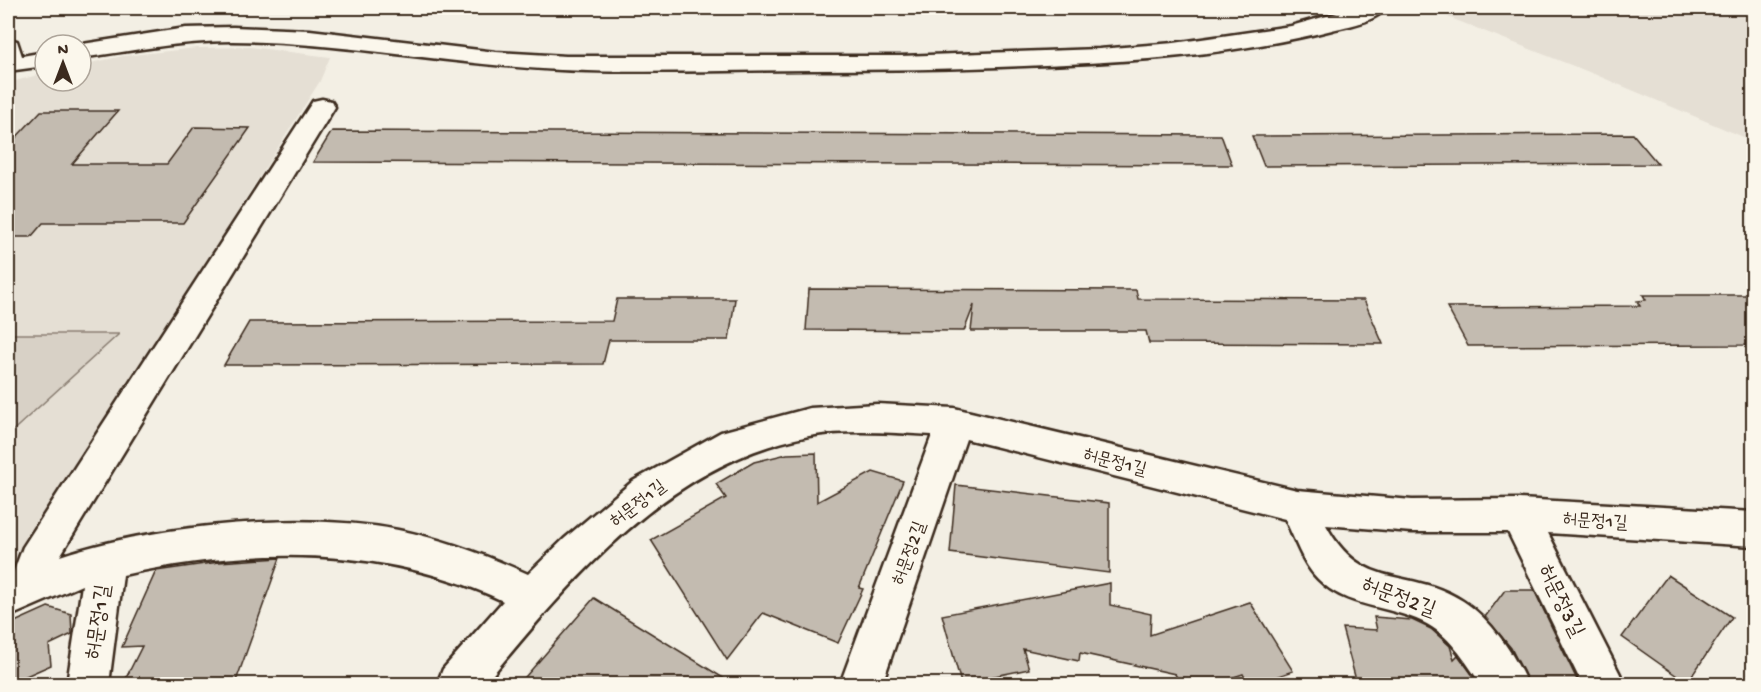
<svg xmlns="http://www.w3.org/2000/svg" width="1761" height="692" font-family="'Gochi Hand','Poor Story',sans-serif">
  <rect width="100%" height="100%" fill="#f3efe4"/>
  <filter id="ink" filterUnits="userSpaceOnUse"><feTurbulence type="fractalNoise" baseFrequency=".0167" numOctaves="2"/><feDisplacementMap in="SourceGraphic" scale="12" xChannelSelector="R" yChannelSelector="G"/><feConvolveMatrix kernelMatrix="1 2 1 2 8 2 1 2 1" color-interpolation-filters="sRGB"/></filter>
  <g filter="url(#ink)">
    <!-- built -->
    <g fill="#e5dfd4">
      <path d="M 1425,8 L 1753,8 L 1753,141 L 1594,74 Z"/>
      <path d="M 250,47 L 330,57 L 320,81 L 241,206 L 210,262 L 30,550 L 8,566 L 8,83 L 45,73 L 45,81 L 81,81 L 81,65 L 123,56 L 196,48 Z"/>
    </g>
    <!-- green -->
    <path fill="#d8d1c6" stroke="#8a7e72" stroke-width="1.5" d="M 8,334 L 119,334 L 8,435 Z"/>
    <!-- building -->
    <g fill="#c3bbb0" stroke="#3b2a1e" stroke-width="1.5">
      <path d="M 41,111 L 118,111 L 72,164 L 167,164 L 194,127 L 250,128 L 183,223 L 43,223 L 31,237 L 8,237 L 8,146 Z"/>
      <path d="M 332,131 L 1221,135 L 1232,165 L 313,162 Z"/>
      <path d="M 1633,134 L 1658,164 L 1264,166 L 1252,136 Z"/>
      <path d="M 809,289 L 1136,290 L 1138,299 L 1364,300 L 1383,344 L 1149,343 L 1146,331 L 971,331 L 974,305 L 964,331 L 806,330 Z"/>
      <path d="M 1643,295 L 1754,295 L 1754,345 L 1468,346 L 1447,307 L 1640,306 L 1637,301 L 1646,300 Z"/>
      <path d="M 617,299 L 735,299 L 729,340 L 609,340 L 603,364 L 224,365 L 249,322 L 612,321 Z"/>
      <path d="M 816,453 L 817,502 L 873,472 L 903,481 L 859,588 L 863,589 L 838,643 L 763,613 L 727,660 L 651,540 L 726,498 L 716,484 L 754,462 L 787,454 Z"/>
      <path d="M 956,485 L 1109,503 L 1109,573 L 950,553 Z"/>
      <path d="M 280,558 L 235,684 L 123,684 L 142,646 L 122,647 L 156,571 L 219,562 Z"/>
      <path d="M 1668,575 L 1732,617 L 1687,683 L 1622,637 Z"/>
      <path d="M 1110,583 L 1110,605 L 1151,614 L 1150,635 L 1250,602 L 1293,671 L 1255,684 L 1248,684 L 1243,674 L 1213,684 L 1180,684 L 1175,674 L 1080,653 L 1079,661 L 1023,649 L 1029,669 L 961,683 L 942,615 Z"/>
      <path d="M 1505,590 L 1534,590 L 1579,684 L 1529,684 L 1511,648 L 1485,617 Z"/>
      <path d="M 594,598 L 733,684 L 519,684 Z"/>
      <path d="M 48,607 L 71,614 L 72,634 L 49,645 L 51,665 L 8,684 L 8,625 Z"/>
      <path d="M 1374,617 L 1412,620 L 1431,629 L 1450,646 L 1454,659 L 1458,655 L 1479,684 L 1436,684 L 1398,681 L 1399,684 L 1357,684 L 1342,628 L 1377,630 Z"/>
    </g>
    <g fill="none" stroke-linecap="round" stroke-linejoin="round">
      <defs>
        <g id="minor">
          <path d="M 1355,8 L 1386,8 C 1375,22 1348,26 1332,30 C 1231,56 1127,62 1024,66 C 953,69 883,70 812,70 C 729,70 644,74 561,70 C 451,65 342,42 232,41 C 181,41 131,51 81,58 L 81,45 L 76,45 L 186,28 L 233,27 L 310,30 L 496,52 L 566,56 L 901,56 L 1099,49 L 1174,43 L 1291,26 Z"/>
          <path d="M 8,39 L 17,41 L 22,56 L 45,52 L 45,66 L 8,71 Z"/>
          <path d="M 322,99 L 331,101 L 335,107 L 60,556 C 155,525 300,511 398,530 C 443,539 486,555 528,574 L 564,539 L 633,481 L 721,432 L 810,408 L 877,404 L 954,408 L 1297,490 L 1412,500 L 1519,499 L 1754,512 L 1754,546 L 1548,533 L 1625,684 L 1582,684 L 1508,532 L 1412,532 L 1326,525 C 1362,593 1409,566 1463,601 C 1490,618 1515,655 1527,684 L 1481,684 C 1465,661 1449,634 1423,622 C 1388,605 1346,608 1318,579 C 1302,563 1295,539 1285,519 L 966,439 L 882,684 L 840,684 L 932,435 C 892,433 849,429 809,436 C 669,462 571,580 485,684 L 437,684 L 443,669 L 503,601 C 385,545 249,547 123,575 L 109,684 L 67,684 L 82,585 L 8,617 L 8,578 L 12,576 L 23,547 L 309,107 L 313,101 Z"/>
        </g>
      </defs>
      <!-- minor casing -->
      <use href="#minor" stroke="#3b2a1e" stroke-width="5"/>
      <!-- minor -->
      <use href="#minor" fill="#fbf7ec" fill-rule="evenodd"/>
    </g>
  </g>
  <g text-anchor="middle" stroke-width="4.5" stroke-linejoin="round" paint-order="stroke">
    <!-- street labels -->
    <g font-size="18" fill="#3b2a1e" stroke="#fbf7ec">
      <text transform="translate(1115 461) rotate(14)" y="6">허문정1길</text>
      <text transform="translate(637 503) rotate(-38)" y="6">허문정1길</text>
      <text transform="translate(1595 520) rotate(3)" y="6">허문정1길</text>
      <text transform="translate(908 553) rotate(-70)" y="6">허문정2길</text>
    </g>
    <!-- near-street labels -->
    <g font-size="21" fill="#3b2a1e" stroke="#fbf7ec">
      <text transform="translate(1399 596) rotate(20)" y="7">허문정2길</text>
      <text transform="translate(1562 600) rotate(63)" y="7">허문정3길</text>
      <text transform="translate(97 622) rotate(-82)" y="7">허문정1길</text>
    </g>
  </g>
  <!-- margin -->
  <rect width="1761" height="692" fill="none" stroke="#fbf7ec" stroke-width="30"/>
  <rect x="15" y="15" width="1731" height="662" fill="none" stroke="#3b2a1e" stroke-width="2" filter="url(#ink)"/>
  <!-- north arrow -->
  <g transform="translate(63 63)"><circle r="28" fill="#fbf7ec" stroke="#aea59a" stroke-width="1.5"/>
  <path d="M0-4.5L10 22L0 15L-10 22Z" fill="#3b2a1e"/>
  <text y="-9" font-size="16" font-weight="bold" text-anchor="middle" fill="#3b2a1e">N</text>
  </g>
</svg>
